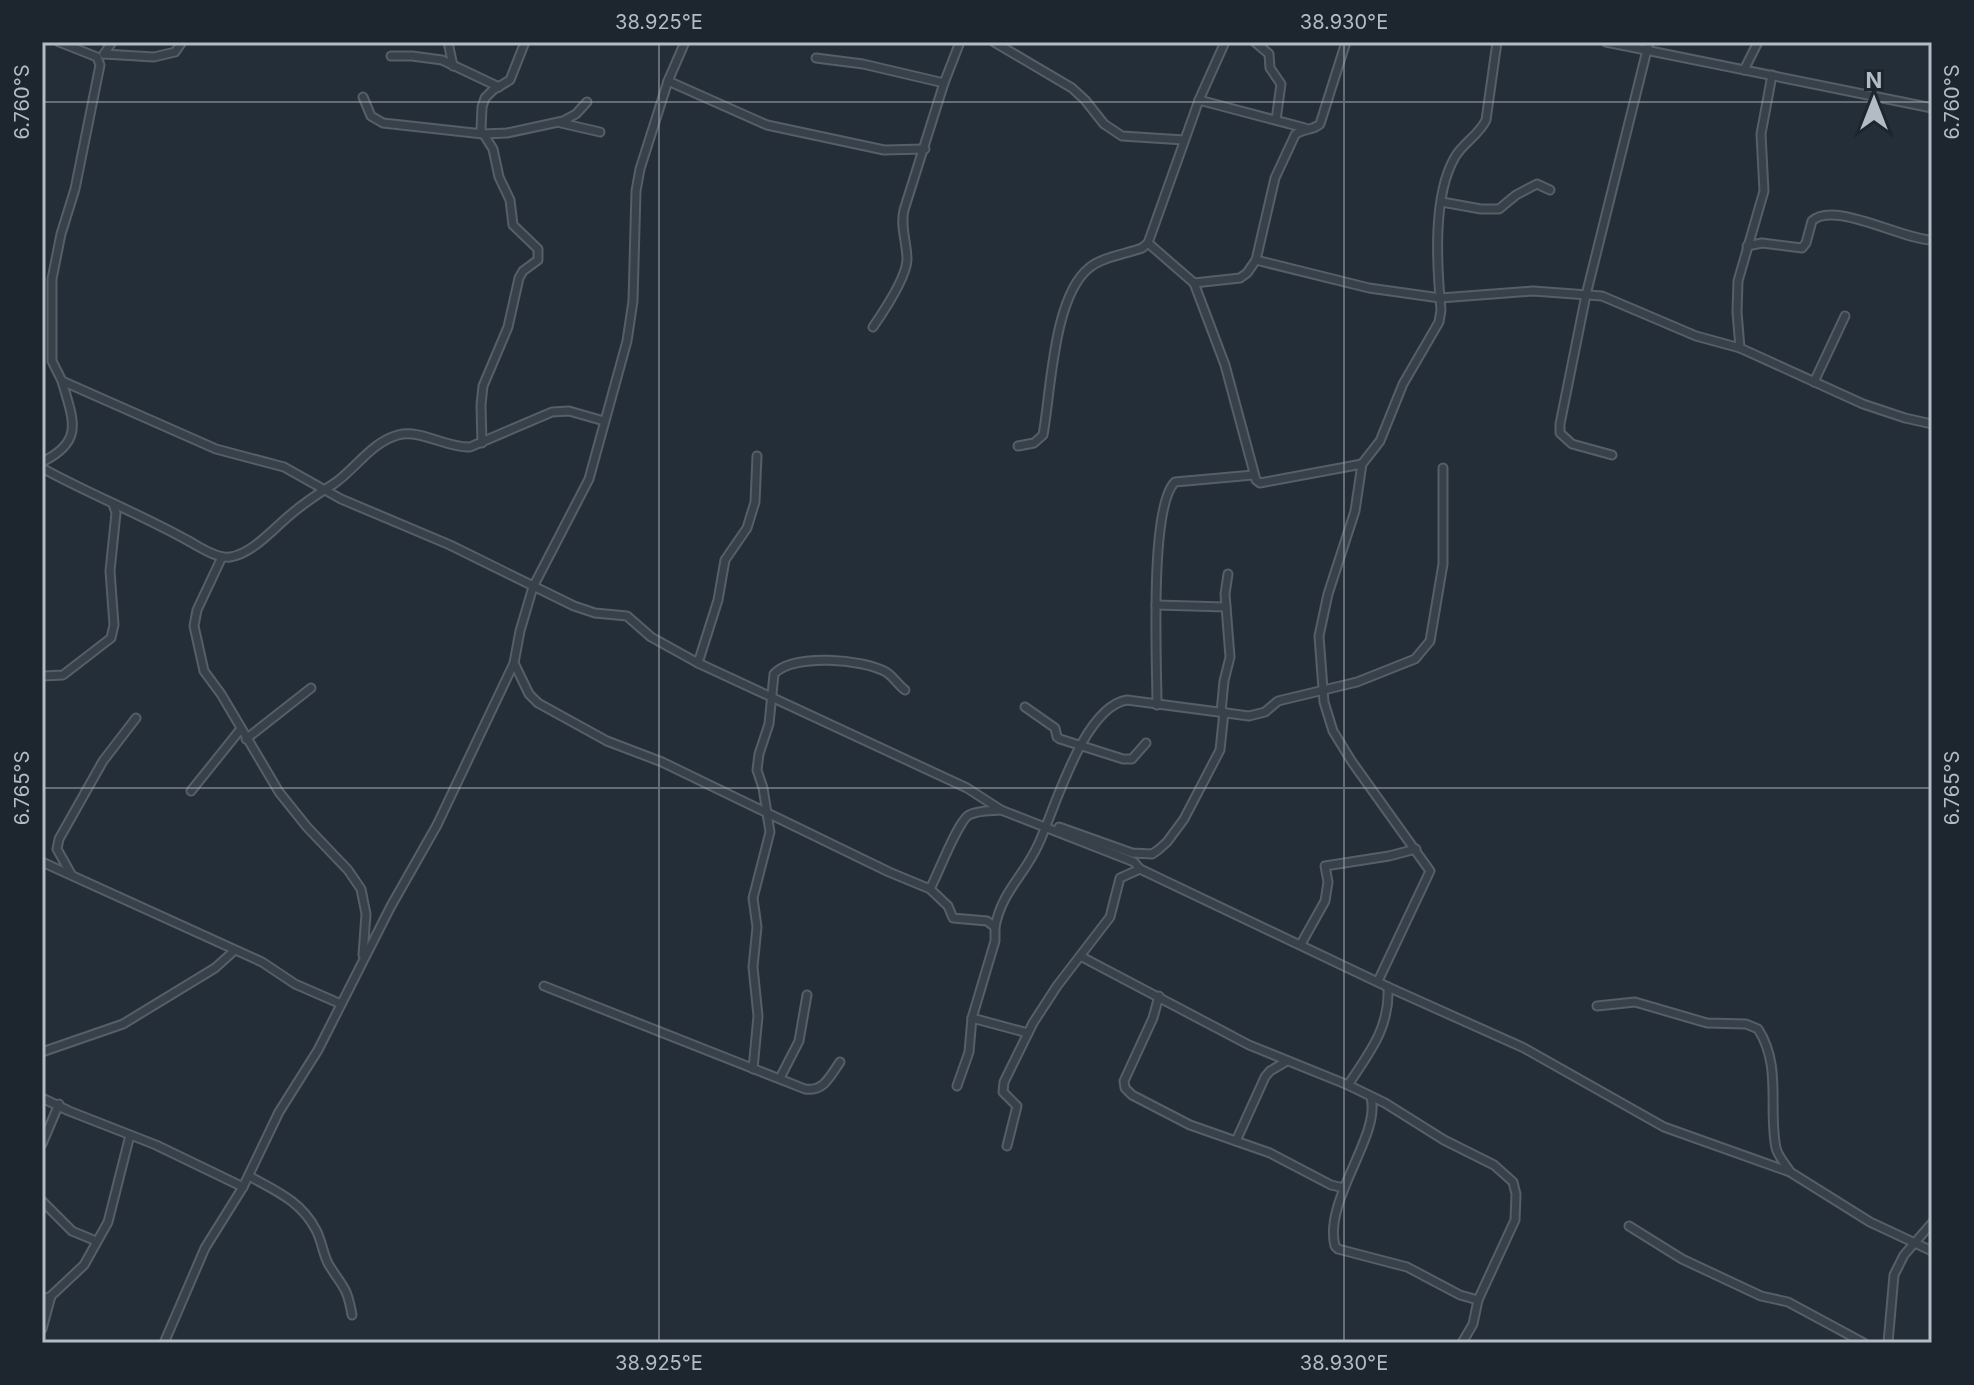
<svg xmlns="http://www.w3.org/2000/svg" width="1974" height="1385" font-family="Inter,sans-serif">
  <rect width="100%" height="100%" fill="#242e39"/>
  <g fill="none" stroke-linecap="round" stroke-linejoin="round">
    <defs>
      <g id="minor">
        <path d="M 59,42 L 97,57 L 100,65 L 75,189 L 61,234 L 52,279 L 52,361 L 62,381 L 216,449 L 284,467 L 341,499 L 450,545 L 574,606 L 595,613 L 627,616 L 651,637 L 698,663 L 967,788 L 1001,810 L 1134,862 L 1140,869 L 1388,987 L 1524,1048 L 1664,1127 L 1790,1172 L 1870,1222 L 1932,1251"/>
        <path d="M 448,42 L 453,66"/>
        <path d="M 994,42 L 1072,88 L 1085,100 L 1104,124 L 1122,136 L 1184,140"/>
        <path d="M 1255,42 L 1269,54 L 1270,68 L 1281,84 L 1276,120"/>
        <path d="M 1606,42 L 1932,108"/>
        <path d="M 104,54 L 154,57 L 175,52 L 182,42"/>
        <path d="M 104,54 L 112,42"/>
        <path d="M 391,56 L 412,56 L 442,60 L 499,87"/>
        <path d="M 816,58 L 863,64 L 944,83"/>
        <path d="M 1744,70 L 1758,42"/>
        <path d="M 668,81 L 767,125 L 884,150 L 925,149"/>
        <path d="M 363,97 L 371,116 L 383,123 L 483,134 L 507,133 L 563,121 L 576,114 L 587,102"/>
        <path d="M 1199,100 L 1305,128"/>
        <path d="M 561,123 L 600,132"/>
        <path d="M 1442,202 L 1481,209 L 1499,209 L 1516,195 L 1537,184 L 1550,190"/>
        <path d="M 1148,243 L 1194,283 L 1225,365 L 1256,480 L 1260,483 L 1362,464"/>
        <path d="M 1747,246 L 1762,243 L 1802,248 L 1806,243 L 1812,221 C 1833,200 1903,240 1932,240"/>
        <path d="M 1256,260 L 1369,288 L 1440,298 L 1533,291 L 1602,296 L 1696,336 L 1740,348 L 1863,404 L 1905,418 L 1932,424"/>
        <path d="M 1194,283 L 1240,278 L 1247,273 L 1256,260 L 1275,178 L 1295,135 C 1303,128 1312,131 1320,124 L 1346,42"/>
        <path d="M 873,327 C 884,311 906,278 907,260 C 907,242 900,227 904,210 L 944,83 L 960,42"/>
        <path d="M 1740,348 L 1737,312 L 1738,281 L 1764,191 L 1761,134 L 1772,75"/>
        <path d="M 1814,382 L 1845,316"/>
        <path d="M 482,443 L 481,405 L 483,386 L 508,327 L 519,278 L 523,271 L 538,260 L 538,249 L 513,225 L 510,200 L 499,177 L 493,149 L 481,130 L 482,107 L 485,98 L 493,90 L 510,80 L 525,42"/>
        <path d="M 1018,446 L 1034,443 L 1043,435 C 1051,392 1053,297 1089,268 C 1102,257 1126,254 1142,248 L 1148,243 L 1199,100 L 1225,42"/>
        <path d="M 1612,455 L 1572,444 L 1560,433 L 1560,424 L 1586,295 L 1649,42"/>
        <path d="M 42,462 C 85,441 73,420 62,381"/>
        <path d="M 42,468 C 89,494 138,513 185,539 C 197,545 216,559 230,557 C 252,554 273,529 290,515 C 304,503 319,493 335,483 C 356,468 372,442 398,435 C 421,429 446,448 470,447 L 552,412 L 569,411 L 604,421"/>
        <path d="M 222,557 L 197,610 L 194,626 L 204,671 L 221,694 L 279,792 L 307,827 L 348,870 L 361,889 L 366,914 L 363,955"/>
        <path d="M 1156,605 L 1226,607"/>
        <path d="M 514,663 L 529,694 L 538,703 L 607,741 L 662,762 L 889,872 L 930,889 L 948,906 L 953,918 L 987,921 L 995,927 L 995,941 L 972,1018 L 969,1052 L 957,1086"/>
        <path d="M 698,663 L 718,600 L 725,560 L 747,528 L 755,502 L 757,456"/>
        <path d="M 42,676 L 63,675 L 111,638 L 114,625 L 110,571 L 116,513 L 113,504"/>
        <path d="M 1157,705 C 1157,664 1149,507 1175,482 L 1253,475"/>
        <path d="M 1025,707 L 1055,728 L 1057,737 L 1060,739 L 1123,759 L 1132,759 L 1146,743"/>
        <path d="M 1221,712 L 1224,681 L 1230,657 L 1225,594 L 1228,574"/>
        <path d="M 246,739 L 311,688"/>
        <path d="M 191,791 L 240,730"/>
        <path d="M 1059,827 L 1132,853 L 1152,854 L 1158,850 L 1167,842 L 1184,819 L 1220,750 L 1224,712"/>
        <path d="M 42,862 L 262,962 L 295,984 L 341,1004"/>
        <path d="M 71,874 L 57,849 L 59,839 L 103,761 L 136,718"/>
        <path d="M 930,889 C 938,874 958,821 969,815 C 978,810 991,811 1001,810"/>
        <path d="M 995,927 C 1002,891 1024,876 1038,845 C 1055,809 1083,707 1127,700 L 1249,716 L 1265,712 L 1278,701 L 1357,682 L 1415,659 L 1430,641 L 1443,564 L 1443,468"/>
        <path d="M 1301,944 L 1325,901 L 1328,882 L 1325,866 L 1389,856 L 1416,849"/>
        <path d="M 1082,957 L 1249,1045 L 1348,1085 L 1385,1103 L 1444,1140 L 1494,1165 L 1513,1182 L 1516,1194 L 1515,1220 L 1478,1300 L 1473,1324 L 1462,1343"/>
        <path d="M 1378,981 L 1430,871 L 1352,762 L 1333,731 L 1324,702 L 1319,636 L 1328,594 L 1355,511 L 1362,464 L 1380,441 L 1403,384 L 1439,322 L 1441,310 C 1437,267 1432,196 1455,157 C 1463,143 1479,135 1486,120 L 1497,42"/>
        <path d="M 544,986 L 805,1089 C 824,1092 830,1076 840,1062"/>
        <path d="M 1159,996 L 1153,1018 L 1124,1081 L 1125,1088 L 1132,1095 L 1190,1125 L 1270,1153 L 1331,1185 L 1344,1188"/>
        <path d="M 1597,1006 L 1635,1002 L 1707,1023 L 1746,1024 L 1758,1029 C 1782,1066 1768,1108 1776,1148 C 1778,1156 1785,1164 1789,1170"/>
        <path d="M 972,1018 L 1028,1033"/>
        <path d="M 42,1052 L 123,1024 L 215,968 L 235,950"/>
        <path d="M 753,1069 L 758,1016 L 753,967 L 757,927 L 753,898 L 770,832 L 763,788 L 757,770 L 759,754 L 769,724 L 774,674 C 793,653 863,659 886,672 C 893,676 898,685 905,690"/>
        <path d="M 780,1078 L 799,1041 L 807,995"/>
        <path d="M 1348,1085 C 1369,1053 1390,1028 1388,987"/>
        <path d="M 42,1098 L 69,1111 L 156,1145 L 243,1187"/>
        <path d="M 1371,1098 C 1381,1135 1323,1201 1335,1246 L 1338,1249 L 1407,1267 L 1460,1295 L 1478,1300"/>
        <path d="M 1236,1141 L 1265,1077 L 1270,1071 L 1287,1061"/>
        <path d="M 42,1144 L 59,1104"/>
        <path d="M 1007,1146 L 1017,1106 L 1003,1092 L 1004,1082 L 1033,1023 L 1057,986 L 1110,917 L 1120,878 L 1140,869"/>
        <path d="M 249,1176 C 276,1191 301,1201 316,1230 C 322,1241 323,1255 329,1265 C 343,1288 347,1286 352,1315"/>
        <path d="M 42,1201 L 72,1231 L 96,1241"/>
        <path d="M 1629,1226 L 1682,1259 L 1761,1296 L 1788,1302 L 1864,1343"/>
        <path d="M 42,1300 L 51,1296 L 84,1265 L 108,1222 L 130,1135"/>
        <path d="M 42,1329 L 51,1296"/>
        <path d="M 164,1343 L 205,1248 L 243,1187 L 279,1112 L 318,1050 L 391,906 L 437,825 L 514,663 L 520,631 L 533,587 L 589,479 L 627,341 L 633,301 L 636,191 L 640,169 L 668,81 L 685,42"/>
        <path d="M 1888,1343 L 1894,1275 L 1904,1255 L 1932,1223"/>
      </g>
    </defs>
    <!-- minor casing -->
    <use href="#minor" stroke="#565e67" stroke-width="11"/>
    <!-- minor -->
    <use href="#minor" stroke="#384049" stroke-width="7"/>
  </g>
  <!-- ticks -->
  <path fill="none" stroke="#b3bbc5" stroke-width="2" stroke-opacity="0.45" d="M 659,42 L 659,1343M 1344,42 L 1344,1343M 42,102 L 1932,102M 42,788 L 1932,788"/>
  <!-- border -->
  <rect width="1974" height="1385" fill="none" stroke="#1d252e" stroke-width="88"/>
  <!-- north arrow -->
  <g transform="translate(1874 100)" stroke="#1d252e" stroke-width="6" paint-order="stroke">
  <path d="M0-6L14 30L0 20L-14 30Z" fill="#b3bbc5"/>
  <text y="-12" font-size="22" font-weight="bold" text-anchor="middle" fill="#b3bbc5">N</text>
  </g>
  <rect x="44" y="44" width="1886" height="1297" fill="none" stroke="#b3bbc5" stroke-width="3"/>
  <g font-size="20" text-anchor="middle" fill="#b3bbc5">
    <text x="659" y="29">38.925°E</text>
    <text x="1344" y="29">38.930°E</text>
    <text transform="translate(22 102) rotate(-90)" y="7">6.760°S</text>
    <text transform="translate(1952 102) rotate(-90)" y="7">6.760°S</text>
    <text transform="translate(22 788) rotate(-90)" y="7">6.765°S</text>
    <text transform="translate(1952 788) rotate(-90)" y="7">6.765°S</text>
    <text x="659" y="1370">38.925°E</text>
    <text x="1344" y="1370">38.930°E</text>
  </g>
</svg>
